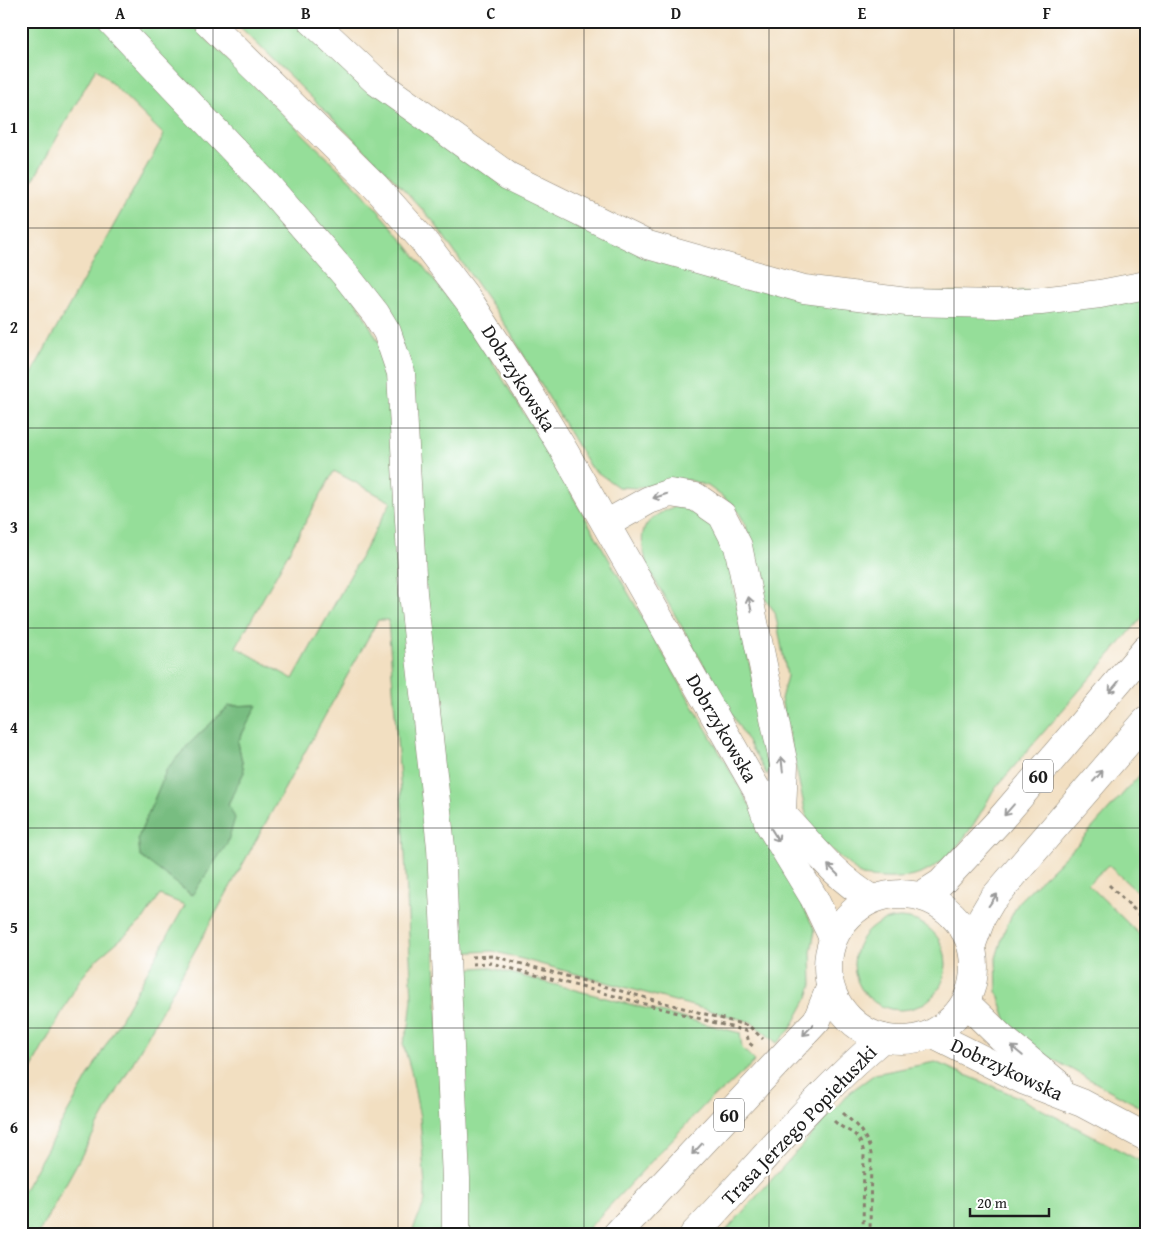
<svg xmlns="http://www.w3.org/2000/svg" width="1167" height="1255" font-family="'Gentium Book Plus',serif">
  <rect width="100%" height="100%" fill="#fff"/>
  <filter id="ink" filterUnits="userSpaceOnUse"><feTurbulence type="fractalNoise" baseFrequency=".02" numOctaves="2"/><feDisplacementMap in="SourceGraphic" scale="10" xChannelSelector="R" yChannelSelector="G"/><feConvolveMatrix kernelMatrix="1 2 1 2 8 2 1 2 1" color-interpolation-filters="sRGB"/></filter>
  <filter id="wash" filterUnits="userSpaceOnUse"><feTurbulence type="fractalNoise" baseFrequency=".0096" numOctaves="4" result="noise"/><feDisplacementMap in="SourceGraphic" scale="20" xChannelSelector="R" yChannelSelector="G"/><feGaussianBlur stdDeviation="1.12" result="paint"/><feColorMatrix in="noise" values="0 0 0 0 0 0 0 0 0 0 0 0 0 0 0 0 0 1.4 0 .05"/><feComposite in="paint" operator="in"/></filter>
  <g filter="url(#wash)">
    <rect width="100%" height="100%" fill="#f2dfc1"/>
    <!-- green -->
    <g fill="#95de99" stroke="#587d5a" fill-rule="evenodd">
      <path d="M 21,21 L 103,21 L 349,288 L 391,364 L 424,746 L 449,1234 L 411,1234 L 425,1201 L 425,1187 L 420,1118 L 411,1071 L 403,1043 L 409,1026 L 412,999 L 404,834 L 388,620 L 378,620 L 38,1234 L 21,1234 L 21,1195 L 185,905 L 160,895 L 143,920 L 96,960 L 79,981 L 21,1087 L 21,392 L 164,135 L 96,68 L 21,202 ZM 334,471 L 391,502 L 293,679 L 236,647 ZM 257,705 L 238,742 L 244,772 L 228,804 L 200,881 L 191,895 L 174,881 L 138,838 L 167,769 L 190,743 L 229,706 Z"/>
      <path d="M 119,21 L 188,21 L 359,189 L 389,223 L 471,327 L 547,451 L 759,821 L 815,930 L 811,952 L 812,985 L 808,997 L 790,1030 L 777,1043 L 751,1022 L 493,951 L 452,953 L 403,354 Z"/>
      <path d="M 234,21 L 302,21 L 440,140 L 784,293 L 1146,291 L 1146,613 L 993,791 C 976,823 948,871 909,877 C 893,879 877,878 862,876 L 813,834 L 807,819 L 781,699 L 787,676 L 775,612 L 759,591 L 746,525 L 735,506 L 708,486 L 689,480 L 675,479 L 638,488 L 618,487 L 590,467 L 508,329 L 433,221 L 395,180 Z"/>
      <path d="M 674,507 C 709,510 715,523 727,554 L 771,769 L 767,775 L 649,570 C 638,536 637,521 674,507 Z"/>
      <path d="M 1146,768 L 1146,900 L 1108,865 L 1088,884 L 1146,941 L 1146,1110 L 1032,1048 L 1007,1022 L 997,991 L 996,958 L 1005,929 L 1019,901 L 1078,844 Z"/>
      <circle cx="900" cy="964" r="46"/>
      <path d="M 487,967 L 740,1033 L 742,1048 L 755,1061 L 724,1090 L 711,1098 L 583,1234 L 462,1234 L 461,969 Z"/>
      <path d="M 935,1062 L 1018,1097 L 1146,1164 L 1146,1234 L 723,1234 L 850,1092 L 875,1074 Z"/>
    </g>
    <!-- forest -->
    <path fill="#78bd81" stroke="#4a6c4e" d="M 257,705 L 238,742 L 244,772 L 228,804 L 235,818 L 227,844 L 192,895 L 140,856 L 138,838 L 167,769 L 190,743 L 229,706 Z"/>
  </g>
  <g filter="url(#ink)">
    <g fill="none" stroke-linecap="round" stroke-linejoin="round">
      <defs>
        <g id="minor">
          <path d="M 111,21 L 267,185 L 347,277 L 376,314 L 387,332 L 401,373 L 413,593 L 441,847 L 456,1179 L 456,1234"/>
          <path d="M 312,21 L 377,82 L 508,176 L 648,245 L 804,289 L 907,302 L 996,304 L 1041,301 L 1100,294 L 1146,285"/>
          <path d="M 606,524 L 649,500 L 670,493 L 696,497 L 722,515 L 738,546 L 784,765 L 782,812"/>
        </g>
        <g id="major">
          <path d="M 207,21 L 376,187 L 422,239 L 472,305 L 531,396 L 563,449 L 757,790 L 769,824 L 814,898 L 833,938"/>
          <path d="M 762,794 C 800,828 826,872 872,899"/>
          <circle cx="901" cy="967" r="73"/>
          <path d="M 922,895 L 941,883 L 999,821 L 1146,649"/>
          <path d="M 972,944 L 982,917 L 992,900 L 1146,721"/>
          <path d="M 966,1003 L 1002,1038 L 1057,1083"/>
          <path d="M 932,1034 L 1025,1081 L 1082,1103 L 1146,1137"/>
          <path d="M 617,1234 L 817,1020 L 830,988"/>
          <path d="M 694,1234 C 756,1169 814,1096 883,1038"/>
        </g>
      </defs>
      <!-- minor casing -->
      <use href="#minor" stroke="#877e6e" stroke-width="29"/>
      <!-- major casing -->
      <use href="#major" stroke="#877e6e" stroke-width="29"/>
      <!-- path -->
      <g stroke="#877e6e" stroke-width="3" stroke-dasharray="4 4" stroke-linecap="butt">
        <path d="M 1109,885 L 1146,921"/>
        <path d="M 472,957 L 493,956 L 749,1026 L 763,1039"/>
        <path d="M 472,964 L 491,963 L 746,1031 L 749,1043 L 754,1047"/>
        <path d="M 843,1113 C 857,1126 867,1134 871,1154 L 870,1234"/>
        <path d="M 834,1121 C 849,1135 858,1128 864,1153 L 863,1234"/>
      </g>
      <!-- minor -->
      <use href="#minor" stroke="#fff" stroke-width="28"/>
      <!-- major -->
      <use href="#major" stroke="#fff" stroke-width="28"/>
    </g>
    <!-- one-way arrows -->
    <defs><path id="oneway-shaft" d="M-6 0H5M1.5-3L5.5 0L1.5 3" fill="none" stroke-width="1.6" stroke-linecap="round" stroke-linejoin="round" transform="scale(1.25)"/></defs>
    <g stroke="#999">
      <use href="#oneway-shaft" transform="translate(660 496) rotate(162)"/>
      <use href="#oneway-shaft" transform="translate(750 604) rotate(-102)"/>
      <use href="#oneway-shaft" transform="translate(1114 687) rotate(130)"/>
      <use href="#oneway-shaft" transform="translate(782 764) rotate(-96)"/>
      <use href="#oneway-shaft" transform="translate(1098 776) rotate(-49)"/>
      <use href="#oneway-shaft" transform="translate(1009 810) rotate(131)"/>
      <use href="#oneway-shaft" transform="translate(775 835) rotate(58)"/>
      <use href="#oneway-shaft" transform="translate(833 870) rotate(-135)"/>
      <use href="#oneway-shaft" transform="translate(993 900) rotate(-54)"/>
      <use href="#oneway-shaft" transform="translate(808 1030) rotate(133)"/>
      <use href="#oneway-shaft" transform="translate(1017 1051) rotate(-140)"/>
      <use href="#oneway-shaft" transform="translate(697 1149) rotate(133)"/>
    </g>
  </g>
  <!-- grid -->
  <path fill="none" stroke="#1c1c1c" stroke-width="1" stroke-opacity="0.55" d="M 213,21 L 213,1234M 398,21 L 398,1234M 584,21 L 584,1234M 769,21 L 769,1234M 954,21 L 954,1234M 21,228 L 1146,228M 21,428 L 1146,428M 21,628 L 1146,628M 21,828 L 1146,828M 21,1028 L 1146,1028"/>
  <g text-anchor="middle" stroke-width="5" stroke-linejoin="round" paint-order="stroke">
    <!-- shield labels -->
    <g fill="#fff" stroke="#606060" stroke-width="1">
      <rect x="1023" y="759.5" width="30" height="33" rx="4"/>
      <rect x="714" y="1098.5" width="30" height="33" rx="4"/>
    </g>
    <g font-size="19" font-weight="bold" fill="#1c1c1c">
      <text x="1038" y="783">60</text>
      <text x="729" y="1122">60</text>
    </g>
    <!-- street labels -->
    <g font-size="20" fill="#1c1c1c" stroke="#fff">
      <text transform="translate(519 378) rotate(58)" y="7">Dobrzykowska</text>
      <text transform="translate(722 728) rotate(60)" y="7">Dobrzykowska</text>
      <text transform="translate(1007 1069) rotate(25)" y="7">Dobrzykowska</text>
      <text transform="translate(799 1125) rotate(-46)" y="7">Trasa Jerzego Popiełuszki</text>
    </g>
  </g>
  <!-- margin -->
  <rect width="1167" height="1255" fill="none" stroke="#fff" stroke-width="55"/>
  <!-- scale -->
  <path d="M970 1208v8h79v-8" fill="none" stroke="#1c1c1c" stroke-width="2.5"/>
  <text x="977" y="1208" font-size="15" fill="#1c1c1c" stroke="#ffffff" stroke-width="4" paint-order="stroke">20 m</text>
  <rect x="28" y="28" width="1112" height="1200" fill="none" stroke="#1c1c1c" stroke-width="2"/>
  <g font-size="16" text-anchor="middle" font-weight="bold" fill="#1c1c1c">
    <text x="120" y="19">A</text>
    <text x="306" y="19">B</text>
    <text x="491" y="19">C</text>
    <text x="676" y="19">D</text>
    <text x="862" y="19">E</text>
    <text x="1047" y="19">F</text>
    <text x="14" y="133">1</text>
    <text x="14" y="333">2</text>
    <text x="14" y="533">3</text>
    <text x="14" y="733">4</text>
    <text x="14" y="933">5</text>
    <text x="14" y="1133">6</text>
  </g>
</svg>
